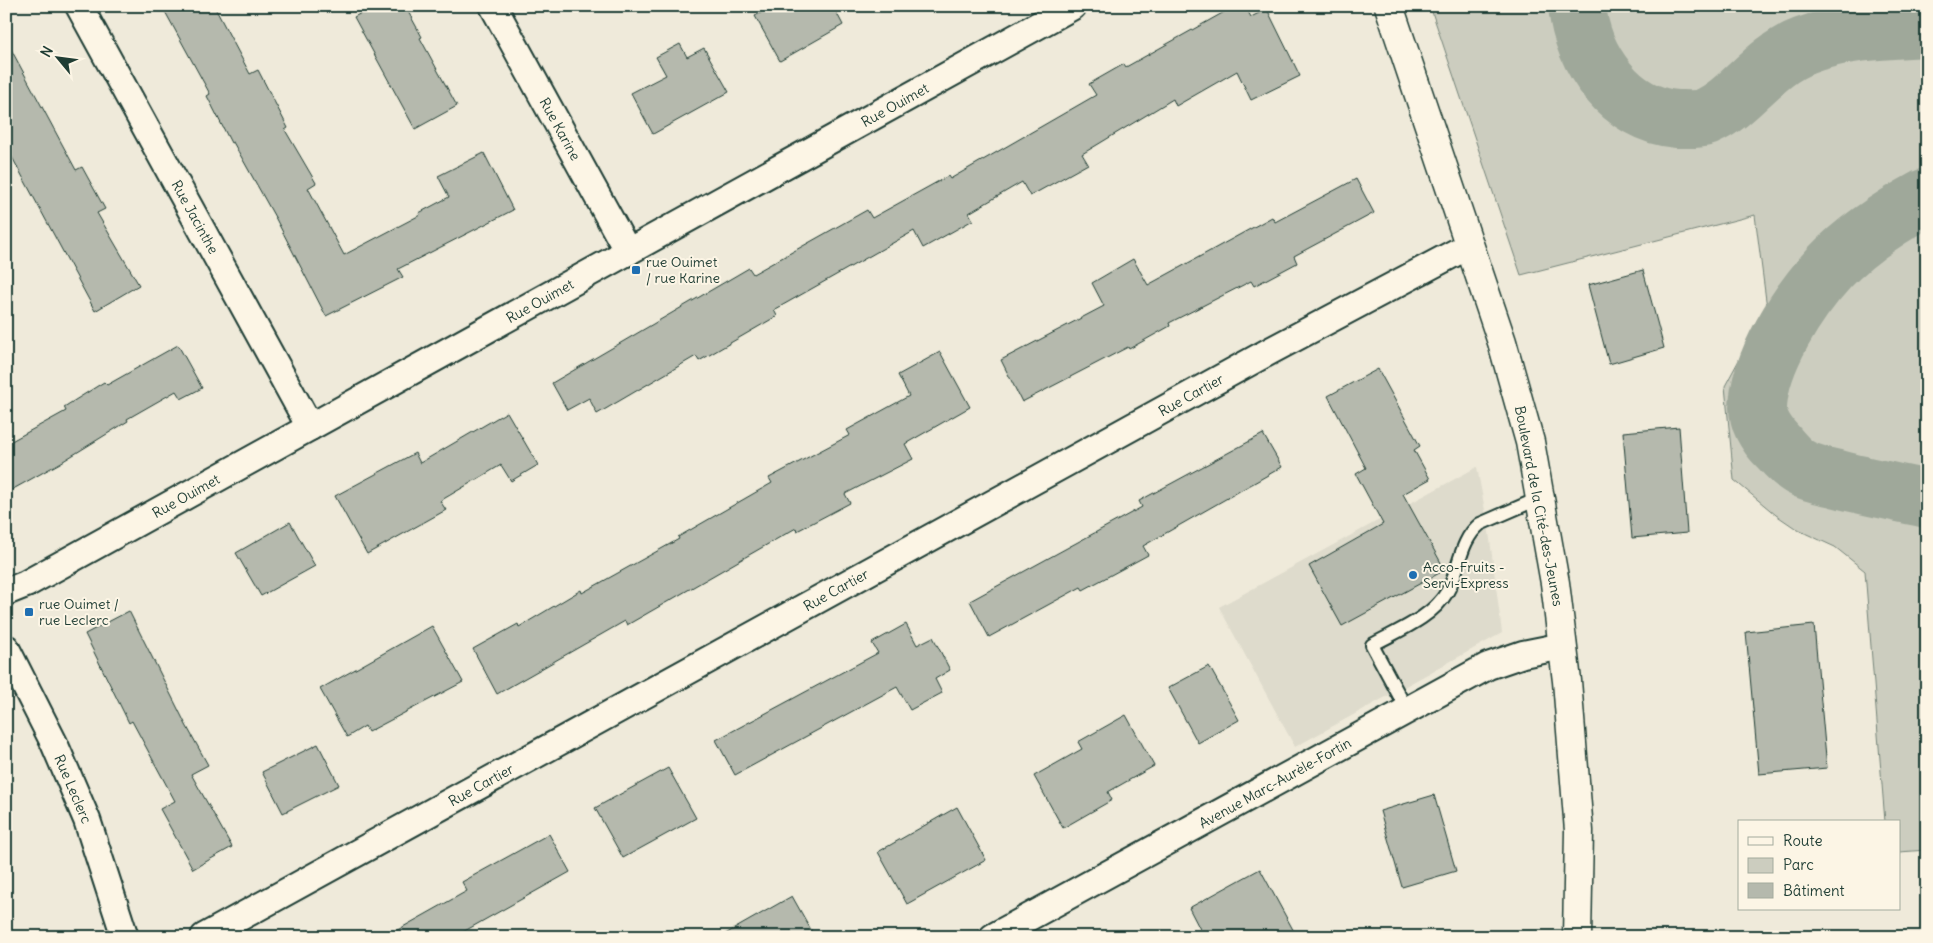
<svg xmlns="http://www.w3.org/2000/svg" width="1933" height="943" font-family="Delius,sans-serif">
  <rect width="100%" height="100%" fill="#efeada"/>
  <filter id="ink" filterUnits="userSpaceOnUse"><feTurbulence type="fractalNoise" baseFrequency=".02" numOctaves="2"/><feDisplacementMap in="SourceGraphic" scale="10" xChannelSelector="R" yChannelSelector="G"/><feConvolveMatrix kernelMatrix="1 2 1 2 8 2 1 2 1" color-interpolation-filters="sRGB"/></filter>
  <g filter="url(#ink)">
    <!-- built -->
    <path fill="#dedbcc" d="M 1477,467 L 1489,532 L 1502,633 L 1295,747 L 1219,607 Z"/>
    <!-- green -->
    <path fill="#cccdbf" stroke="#76857a" d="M 1430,6 L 1927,6 L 1927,850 L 1899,852 L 1899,822 L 1885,822 L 1865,571 L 1835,547 L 1798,530 L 1776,515 L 1734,480 L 1725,386 L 1767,308 L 1755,215 L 1521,275 Z"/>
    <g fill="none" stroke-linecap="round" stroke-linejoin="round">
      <!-- river -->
      <g stroke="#9fa89a" stroke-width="58">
        <path d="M 1577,6 C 1582,59 1621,115 1677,119 C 1686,119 1698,120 1706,117 C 1741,102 1763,61 1804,46 C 1843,31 1886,30 1927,28"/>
        <path d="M 1927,197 C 1892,216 1856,239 1829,268 C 1798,302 1759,361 1758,408 C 1758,423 1769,438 1779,448 C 1785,455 1793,464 1801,468 C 1812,474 1826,476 1838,479 C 1867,487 1897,492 1927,499"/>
      </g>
    </g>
    <!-- building -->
    <g fill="#b5b9ad" stroke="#1f3d34">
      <path d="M 162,6 L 214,6 L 250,74 L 258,70 L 288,128 L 285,130 L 316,183 L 308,188 L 344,255 L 420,215 L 419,213 L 449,197 L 438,176 L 484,153 L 513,210 L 398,269 L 403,277 L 326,316 L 276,219 L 233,142 L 231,143 L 207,96 L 210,94 Z"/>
      <path d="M 374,6 L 405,6 L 422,37 L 420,38 L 457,106 L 415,129 L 354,17 Z"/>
      <path d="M 773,6 L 833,6 L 843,25 L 780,61 L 755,16 Z"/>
      <path d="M 1235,6 L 1245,6 L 1251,17 L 1267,9 L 1300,76 L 1251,100 L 1237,71 L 1176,106 L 1173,99 L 1082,154 L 1088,164 L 1030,196 L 1022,182 L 969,213 L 973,220 L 923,248 L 914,231 L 774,310 L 777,316 L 699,361 L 696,356 L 597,414 L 589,398 L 567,410 L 552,383 L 749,268 L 753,274 L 867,210 L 872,218 L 948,176 L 950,179 L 1096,95 L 1089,84 L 1124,64 L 1126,67 Z"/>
      <path d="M 6,40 L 76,170 L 82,167 L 105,209 L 97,213 L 139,285 L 95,311 L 6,146 Z"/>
      <path d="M 680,44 L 687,57 L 704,48 L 729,92 L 653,134 L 631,93 L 666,75 L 656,57 Z"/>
      <path d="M 1356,179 L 1374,213 L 1294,256 L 1297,263 L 1254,286 L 1251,281 L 1169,323 L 1170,326 L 1129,349 L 1128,347 L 1022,402 L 1001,360 L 1104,306 L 1092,283 L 1133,259 L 1148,285 L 1272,217 L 1275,222 Z"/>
      <path d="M 1643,270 L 1664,348 L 1609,364 L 1588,285 Z"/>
      <path d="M 178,345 L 202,388 L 181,399 L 176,391 L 127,419 L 128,421 L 60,463 L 6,493 L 6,444 L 66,411 L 64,407 L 104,382 L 107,385 Z"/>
      <path d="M 940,352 L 970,407 L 905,444 L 913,459 L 845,494 L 850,503 L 797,531 L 796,528 L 627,625 L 625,621 L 497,694 L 473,649 L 518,624 L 519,627 L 581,590 L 582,593 L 679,539 L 678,537 L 772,483 L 769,478 L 850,435 L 847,430 L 909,396 L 898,375 Z"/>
      <path d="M 1378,369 L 1420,446 L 1414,450 L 1430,479 L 1403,494 L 1445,570 L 1342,626 L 1309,566 L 1383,524 L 1356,474 L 1366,468 L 1328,396 Z"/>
      <path d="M 507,412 L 538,465 L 511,481 L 501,465 L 440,501 L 446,510 L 367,554 L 335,496 L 415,453 L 420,463 Z"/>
      <path d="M 1679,427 L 1687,533 L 1632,538 L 1623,432 Z"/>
      <path d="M 1263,434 L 1282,467 L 1143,546 L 1148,555 L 1083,590 L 1081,587 L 989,637 L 970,601 L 1142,507 L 1139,501 Z"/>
      <path d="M 290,522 L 315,566 L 261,596 L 236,553 Z"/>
      <path d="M 129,611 L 186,725 L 208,765 L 191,774 L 232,847 L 193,869 L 160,809 L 175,801 L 132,721 L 129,723 L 85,634 Z"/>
      <path d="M 906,624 L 917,645 L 933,637 L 950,670 L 935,679 L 942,693 L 910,710 L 897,687 L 735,775 L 716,740 L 878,653 L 872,643 Z"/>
      <path d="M 1814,625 L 1827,768 L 1759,774 L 1746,632 Z"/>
      <path d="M 432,626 L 463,682 L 368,732 L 365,726 L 347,737 L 320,689 Z"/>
      <path d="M 1209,666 L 1239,720 L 1198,743 L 1168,688 Z"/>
      <path d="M 1126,715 L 1154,766 L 1108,792 L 1112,800 L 1063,828 L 1034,776 L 1082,749 L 1078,742 Z"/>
      <path d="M 318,744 L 339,785 L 283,813 L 262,772 Z"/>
      <path d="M 668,768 L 696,818 L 623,858 L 595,808 Z"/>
      <path d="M 1434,795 L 1456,871 L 1402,887 L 1380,811 Z"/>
      <path d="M 957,807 L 986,860 L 907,904 L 878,852 Z"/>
      <path d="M 549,834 L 570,872 L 454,937 L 385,937 L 467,891 L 462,882 Z"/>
      <path d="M 1260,869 L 1297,937 L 1204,937 L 1189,908 Z"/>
      <path d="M 792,896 L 815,937 L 720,937 Z"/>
    </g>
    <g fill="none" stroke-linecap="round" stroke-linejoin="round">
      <defs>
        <path id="service" d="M 1407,710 L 1372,645 C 1397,631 1432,618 1447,592 C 1460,570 1459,541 1480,524 L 1540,498"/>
        <g id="minor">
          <path d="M 79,6 L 310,427"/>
          <path d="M 493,6 L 628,252"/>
          <path d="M 6,592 L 26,584 L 1073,6"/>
          <path d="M 6,648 L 54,743 L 87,820 L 125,937"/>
          <path d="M 204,937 L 1272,350 L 1468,246"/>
          <path d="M 993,937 L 1488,666 L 1523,654 L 1563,646"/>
        </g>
        <path id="secondary" d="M 1389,6 L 1502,342 L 1530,442 L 1555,583 L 1567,681 L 1579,831 L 1577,937"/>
      </defs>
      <!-- service casing -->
      <use href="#service" stroke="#1f3d34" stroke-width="16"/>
      <!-- minor casing -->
      <use href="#minor" stroke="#1f3d34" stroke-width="30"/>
      <!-- secondary casing -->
      <use href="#secondary" stroke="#1f3d34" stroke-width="31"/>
      <!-- service -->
      <use href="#service" stroke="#fcf5e5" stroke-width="12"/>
      <!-- minor -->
      <use href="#minor" stroke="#fcf5e5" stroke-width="26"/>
      <!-- secondary -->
      <use href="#secondary" stroke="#fcf5e5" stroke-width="28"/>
    </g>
  </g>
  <!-- markers -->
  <g fill="#1f6fb2" stroke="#fcf5e5" stroke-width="2">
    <rect x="631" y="265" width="10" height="10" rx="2.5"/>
    <circle cx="1413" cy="575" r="5"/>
    <rect x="24" y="607" width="10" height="10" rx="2.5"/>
  </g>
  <g text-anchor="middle" stroke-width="4" stroke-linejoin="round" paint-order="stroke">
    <!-- street labels -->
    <g font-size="14" fill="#1f3d34" stroke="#fcf5e5">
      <text transform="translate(895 105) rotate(-29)" y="5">Rue Ouimet</text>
      <text transform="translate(560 129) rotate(61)" y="5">Rue Karine</text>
      <text transform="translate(195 217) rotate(61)" y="5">Rue Jacinthe</text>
      <text transform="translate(540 301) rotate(-29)" y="5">Rue Ouimet</text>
      <text transform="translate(1191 395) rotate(-29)" y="5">Rue Cartier</text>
      <text transform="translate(186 496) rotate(-29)" y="5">Rue Ouimet</text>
      <text transform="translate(1539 506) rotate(79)" y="5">Boulevard de la Cité-des-Jeunes</text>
      <text transform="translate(836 590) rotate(-29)" y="5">Rue Cartier</text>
      <text transform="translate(1275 783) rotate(-29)" y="5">Avenue Marc-Aurèle-Fortin</text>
      <text transform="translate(481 785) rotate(-29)" y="5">Rue Cartier</text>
      <text transform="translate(73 789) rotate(67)" y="5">Rue Leclerc</text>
    </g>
    <!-- poi labels -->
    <g font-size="14" fill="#1f3d34" stroke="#fcf5e5" text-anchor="start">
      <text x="646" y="267">rue Ouimet<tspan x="646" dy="16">/ rue Karine</tspan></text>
      <text x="1423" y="572">Acco-Fruits -<tspan x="1423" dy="16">Servi-Express</tspan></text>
      <text x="39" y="609">rue Ouimet /<tspan x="39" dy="16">rue Leclerc</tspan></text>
    </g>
  </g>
  <!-- margin -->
  <rect width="1933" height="943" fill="none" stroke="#fcf5e5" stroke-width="25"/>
  <rect x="12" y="12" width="1908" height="918" fill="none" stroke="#1f3d34" stroke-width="2" filter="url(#ink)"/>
  <!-- legend -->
  <rect x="1738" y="820" width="162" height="90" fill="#fcf5e5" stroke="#a4ab9e"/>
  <rect x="1748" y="837" width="25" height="8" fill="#fcf5e5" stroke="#a4ab9e"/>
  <text x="1783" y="846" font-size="15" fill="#1f3d34">Route</text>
  <rect x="1748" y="858" width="25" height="15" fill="#cccdbf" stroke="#a4ab9e"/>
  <text x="1783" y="870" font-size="15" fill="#1f3d34">Parc</text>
  <rect x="1748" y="883" width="25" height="15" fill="#b5b9ad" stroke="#a4ab9e"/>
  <text x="1783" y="896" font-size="15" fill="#1f3d34">Bâtiment</text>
  <!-- north arrow -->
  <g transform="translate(58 58) rotate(299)" stroke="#fcf5e5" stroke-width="4" paint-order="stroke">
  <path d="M0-4L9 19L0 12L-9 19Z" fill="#1f3d34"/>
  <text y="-8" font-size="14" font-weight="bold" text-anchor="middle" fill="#1f3d34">N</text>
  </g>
</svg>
